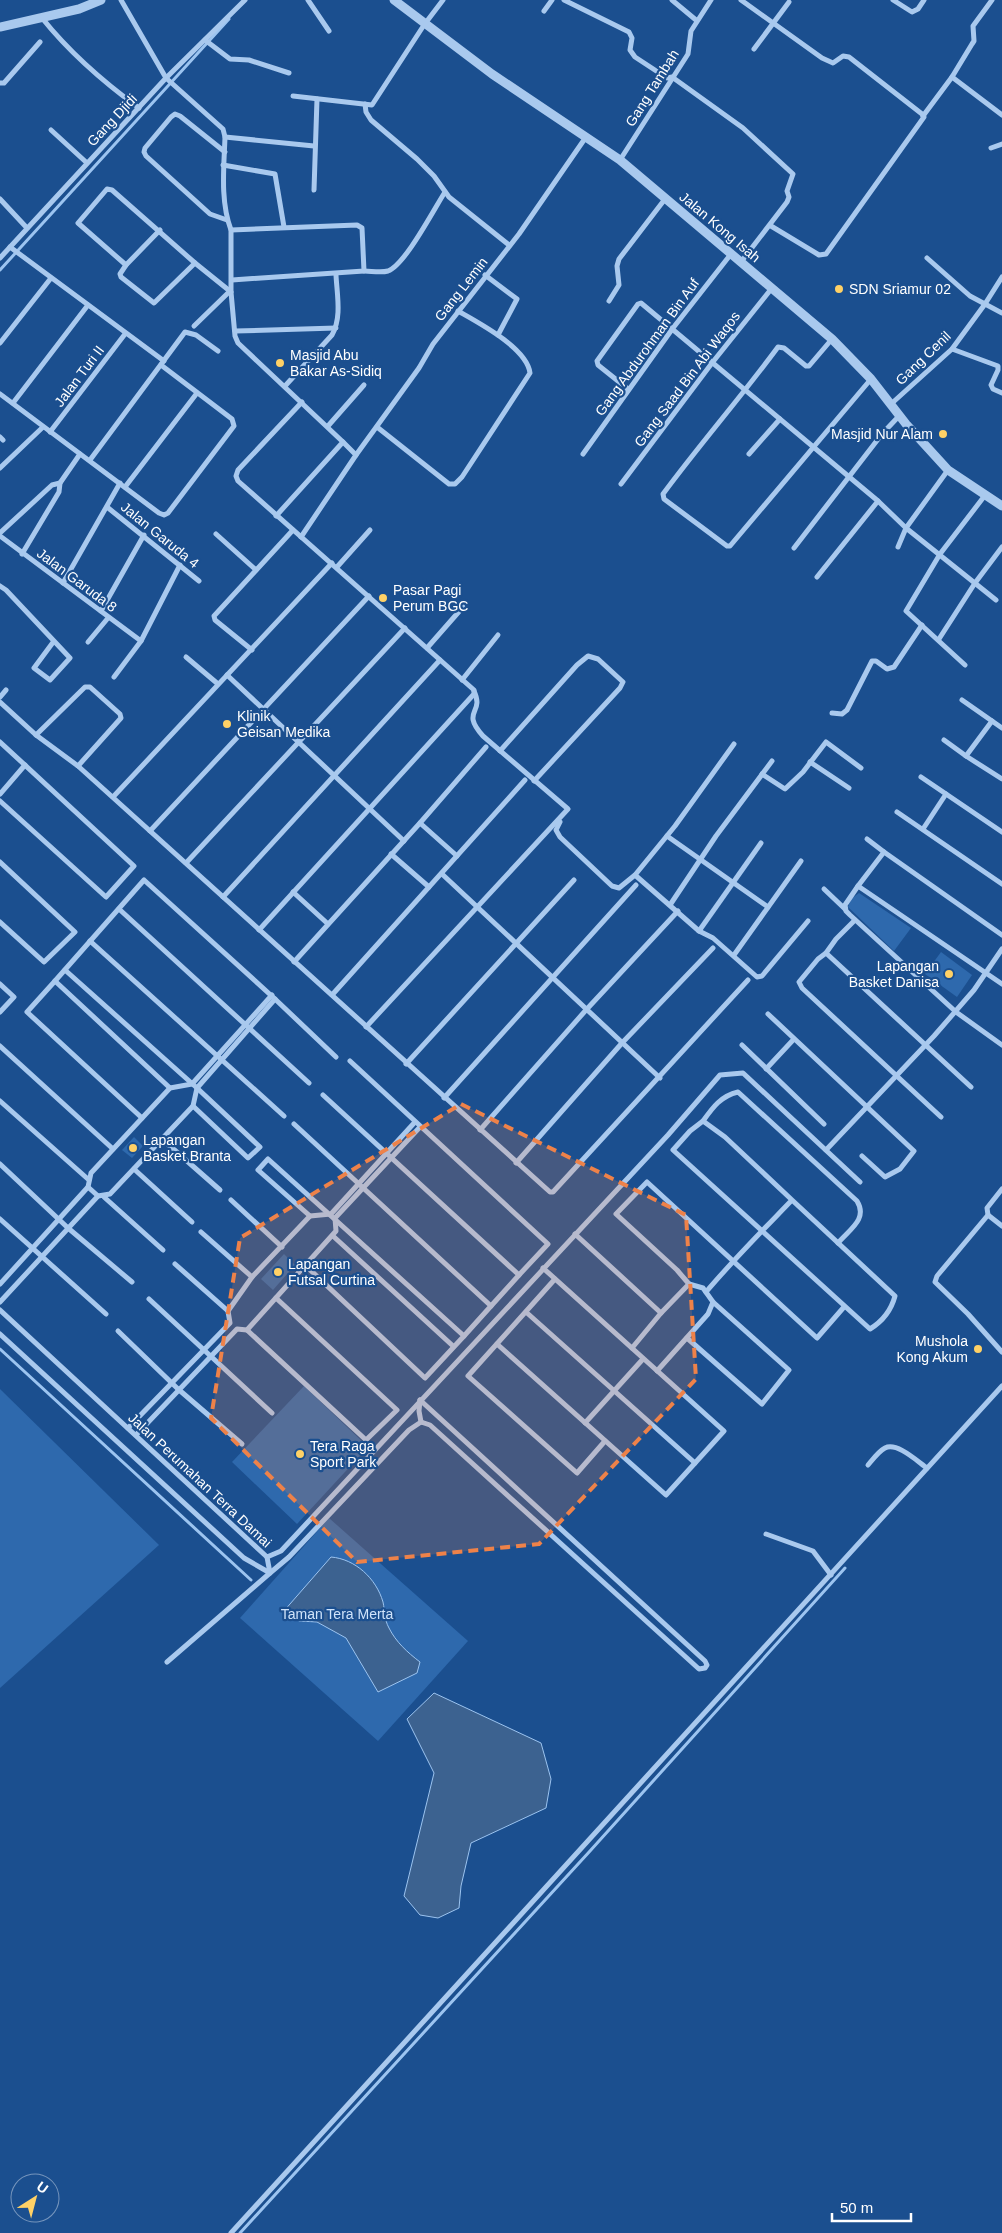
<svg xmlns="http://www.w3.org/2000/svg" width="1002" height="2233" font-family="Arial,sans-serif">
  <rect width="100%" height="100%" fill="#1b4f8f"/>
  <!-- green -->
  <g fill="#2e69ad">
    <path d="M 859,893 L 911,928 L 894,951 L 848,907 L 851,899 Z"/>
    <path d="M 941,952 L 972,975 L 957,997 L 925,974 Z"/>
    <path d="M 134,1137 L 143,1146 L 132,1158 L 122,1150 Z"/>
    <path d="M 284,1254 L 295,1265 L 273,1290 L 261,1279 Z"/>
    <path d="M 304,1386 L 368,1447 L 297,1524 L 232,1462 Z"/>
    <path d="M 0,1389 L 159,1545 L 0,1688 Z"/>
    <path d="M 329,1518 L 468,1641 L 378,1741 L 240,1618 Z"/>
  </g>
  <!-- water -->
  <g fill="#3c6290" stroke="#9cc4f0">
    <path d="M 331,1557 C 355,1559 376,1578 383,1602 C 385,1611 384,1619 389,1628 C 396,1642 407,1652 420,1662 L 417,1673 L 378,1692 L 346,1638 L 317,1622 L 300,1621 L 290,1618 L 283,1612 Z"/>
    <path d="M 434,1693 L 541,1743 L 551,1779 L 546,1808 L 471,1843 L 461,1886 L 459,1908 L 438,1918 L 420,1915 L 404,1896 L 434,1773 L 407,1719 Z"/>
  </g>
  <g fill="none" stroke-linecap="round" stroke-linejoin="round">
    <!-- stream -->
    <g stroke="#9cc4f0" stroke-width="3">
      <path d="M 0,270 L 229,19"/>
      <path d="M 0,1349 L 251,1580"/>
      <path d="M 240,2233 L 590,1851 L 845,1568"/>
    </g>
    <!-- minor -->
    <g stroke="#a9c9ee" stroke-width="5">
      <path d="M 121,0 L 166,78 L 223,129 L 225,137 C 224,167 220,201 231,230 L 231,292 L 235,336 L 238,343 L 343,442 L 276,516"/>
      <path d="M 308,0 L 329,31"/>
      <path d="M 564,0 L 629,32 L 632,38 L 630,50 L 635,57 L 667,78 L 672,77 L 743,128 L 793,174 L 787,191 L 789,197 L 787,202 L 741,262"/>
      <path d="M 672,0 L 696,20"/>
      <path d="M 741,0 L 822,58 L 833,63 L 843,56 L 849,57 L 922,114 L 924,117 L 826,254 L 819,255 L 771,226"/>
      <path d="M 893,0 L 912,12 L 918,9 L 924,0"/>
      <path d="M 544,11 L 552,0"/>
      <path d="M 42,18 C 70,53 102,81 139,108"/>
      <path d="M 205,40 L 230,59 L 249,60 L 289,73"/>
      <path d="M 754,49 L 789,2"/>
      <path d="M 952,77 L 1002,115"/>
      <path d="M 0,83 L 4,83 L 40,42"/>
      <path d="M 293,96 L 372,105 L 424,25 L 443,0"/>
      <path d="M 365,104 L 366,112 L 371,120 L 417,159 L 434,176 L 449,197 L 509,245"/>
      <path d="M 923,116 L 952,77 L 972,44 L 974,41 L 973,26 L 992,0"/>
      <path d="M 51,130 L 87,163"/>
      <path d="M 225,137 L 314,146"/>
      <path d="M 991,148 L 1002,144"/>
      <path d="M 225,152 L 180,116 L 175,114 L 171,117 L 145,148 L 144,152 L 146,156 L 210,214 L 227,220"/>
      <path d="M 620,160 L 688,54 L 691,31 L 711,0"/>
      <path d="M 223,165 L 275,174 L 284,227"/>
      <path d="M 314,190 L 317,99"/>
      <path d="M 0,199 L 27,228"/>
      <path d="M 160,230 L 126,265 L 120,274 L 121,277 L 154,303 L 195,263"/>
      <path d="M 231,230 L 357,225 L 362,228 L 364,271 L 232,280"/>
      <path d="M 10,247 L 164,361"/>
      <path d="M 0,258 L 166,78 L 245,0"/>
      <path d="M 927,258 L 970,296 L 1002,313"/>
      <path d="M 126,265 L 78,223 L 107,189 L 112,190 L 195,263 L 231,292"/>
      <path d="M 364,271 C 371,271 381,273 388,271 C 405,265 434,209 445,192"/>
      <path d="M 485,275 L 517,299 L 498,335"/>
      <path d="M 609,301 L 619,285 L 617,266 L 619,259 L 665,199"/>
      <path d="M 194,326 L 229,292"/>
      <path d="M 235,331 L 336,328"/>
      <path d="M 832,339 L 809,366 L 806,366 L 784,348 L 778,347 C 741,397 700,444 663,494 L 664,499 L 727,546 L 730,546 L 871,379"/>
      <path d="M 0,343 L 51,278"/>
      <path d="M 952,349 L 998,366 L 998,370 L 991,385 L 993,389 L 1002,393"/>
      <path d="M 285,386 L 332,335 C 342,317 337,295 336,275"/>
      <path d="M 628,389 L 598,365 L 597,361 L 638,304 L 641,303 L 878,501 L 906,528 L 996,600"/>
      <path d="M 0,394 L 159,513 L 164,515 L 168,513 L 234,426 L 232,419 L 161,365"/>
      <path d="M 13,403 L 88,305"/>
      <path d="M 891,404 L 952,349 L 985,304 L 1002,277"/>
      <path d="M 328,426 L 364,385"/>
      <path d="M 377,427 L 449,484 L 455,484 L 462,477 L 530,373 C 527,348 479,323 458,311"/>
      <path d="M 50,432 L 125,334"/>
      <path d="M 0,437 L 3,440"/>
      <path d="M 583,454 L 673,328 L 731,254"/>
      <path d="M 749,454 L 780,419"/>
      <path d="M 356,455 L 419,368 L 433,344 L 519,234 L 586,137"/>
      <path d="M 90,460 L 185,332 L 196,335 L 218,351"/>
      <path d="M 0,468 L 43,427"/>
      <path d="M 621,484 L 712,363 L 772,288"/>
      <path d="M 125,487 L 197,393"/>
      <path d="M 107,507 L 199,581"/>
      <path d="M 0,533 L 52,485 L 60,483"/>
      <path d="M 216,534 L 256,570"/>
      <path d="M 0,536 L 141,641"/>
      <path d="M 301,537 L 356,455 L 343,442"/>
      <path d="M 898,547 L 906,528 L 948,470"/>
      <path d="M 794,548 L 882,434 L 900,415"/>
      <path d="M 22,554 L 59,492 L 60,483 L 80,454"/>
      <path d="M 337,567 L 370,530"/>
      <path d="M 817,577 L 878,501"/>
      <path d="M 63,583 L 120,483"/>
      <path d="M 0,586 L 6,590 L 70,658 L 50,680 L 34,668 L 54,641"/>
      <path d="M 101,611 L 144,535"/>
      <path d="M 939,639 L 975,583 L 1002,547"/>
      <path d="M 88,642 L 108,618"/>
      <path d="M 427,648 L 463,607"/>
      <path d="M 252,650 L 215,620 L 214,616 L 293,530"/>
      <path d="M 186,657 L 218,684"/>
      <path d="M 965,665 L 906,611 L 940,554 L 986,494"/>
      <path d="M 227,675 L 404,841"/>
      <path d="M 114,677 L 141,641 L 180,565"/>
      <path d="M 462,680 L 498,635"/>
      <path d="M 0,697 L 6,690"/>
      <path d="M 962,700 L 992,721"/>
      <path d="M 0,702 L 36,735 L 78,766 L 550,1192 L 553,1192 L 748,980"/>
      <path d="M 832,713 L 842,714 L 847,710 L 872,661 L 876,661 L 887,669 L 894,667 L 922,625"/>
      <path d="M 1002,728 L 992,721 L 966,756 L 1002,779"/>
      <path d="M 36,735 L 85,687 L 90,687 L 120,714 L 121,718 L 78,766"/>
      <path d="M 944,740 L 966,756"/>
      <path d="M 0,742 L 134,866 L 106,897 L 0,801"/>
      <path d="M 500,751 L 577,665 L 588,656 L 598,659 L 623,682 L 620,688 L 534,781"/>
      <path d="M 810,762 L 849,788"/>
      <path d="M 762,774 L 785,789 L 803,772 L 826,742 L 861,768"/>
      <path d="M 921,777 L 1002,832"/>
      <path d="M 0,794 L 25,765"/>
      <path d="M 113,797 L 332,563"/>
      <path d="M 897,812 L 1002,884"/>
      <path d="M 560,822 L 556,830 L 560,837 L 612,886 L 619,888 L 635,875 L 699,931 L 713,938 L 757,977 L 762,976 L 808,921"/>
      <path d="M 420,823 L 457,856"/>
      <path d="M 923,829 L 946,794"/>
      <path d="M 150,831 L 369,596"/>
      <path d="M 667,836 L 768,907"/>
      <path d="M 867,839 L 884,852"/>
      <path d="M 391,854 L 429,887"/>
      <path d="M 0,862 L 75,932 L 44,962 L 0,922"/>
      <path d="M 186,863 L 405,628"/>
      <path d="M 442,874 L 660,1078"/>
      <path d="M 635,875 L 675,826 L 734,744"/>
      <path d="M 858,886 L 845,905 L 846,911 L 850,915 L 956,1012 L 1002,1045"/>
      <path d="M 824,889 L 845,909"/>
      <path d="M 293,892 L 328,924"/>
      <path d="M 223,897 L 440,660"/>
      <path d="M 670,905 L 716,836 L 772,761"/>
      <path d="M 119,909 L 309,1083"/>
      <path d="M 855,920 L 836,939 L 826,953 L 971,1087"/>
      <path d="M 259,930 L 474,694 L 474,690 L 238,481 L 236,476 L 238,470 L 302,402"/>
      <path d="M 699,931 L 761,843"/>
      <path d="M 1002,935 L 884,852 L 858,886 L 1002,984"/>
      <path d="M 90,941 L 284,1116"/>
      <path d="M 826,953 L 818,959 L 799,982 L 802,988 L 941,1117"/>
      <path d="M 734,955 L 801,861"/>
      <path d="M 294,962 L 420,823 L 486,747"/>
      <path d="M 65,970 L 197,1088 L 260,1147 L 248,1158 L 193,1106"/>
      <path d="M 55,981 L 144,880 L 275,999 L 336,1057"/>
      <path d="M 0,984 L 14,997 L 0,1012"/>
      <path d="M 332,995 L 525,780"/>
      <path d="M 768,1014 L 914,1151 L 900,1169 L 885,1177 L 862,1156"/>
      <path d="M 366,1027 L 568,809 L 483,736 C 460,710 485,714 474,691"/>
      <path d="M 742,1045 L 824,1124"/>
      <path d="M 0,1046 L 113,1149"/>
      <path d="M 350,1061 L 548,1244 L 519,1275"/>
      <path d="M 406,1064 L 574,880"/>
      <path d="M 766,1069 L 794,1039"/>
      <path d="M 323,1095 L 519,1275 L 491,1306"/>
      <path d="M 444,1098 L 636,885"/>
      <path d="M 0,1101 L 89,1180"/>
      <path d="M 142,1118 L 27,1012 L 55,981 L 170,1088"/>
      <path d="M 703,1121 C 713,1107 721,1096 738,1092 L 857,1201 C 868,1219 850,1229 838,1243"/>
      <path d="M 294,1124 L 491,1306 L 464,1336"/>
      <path d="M 480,1130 L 586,1010 L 678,911"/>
      <path d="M 162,1139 L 220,1190"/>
      <path d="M 826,1150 L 934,1036 L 974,990 L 1002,949"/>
      <path d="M 516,1163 L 622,1043 L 713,948"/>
      <path d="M 0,1164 L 68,1228 L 132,1282"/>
      <path d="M 134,1169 L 192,1222"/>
      <path d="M 88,1187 L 98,1196"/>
      <path d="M 1002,1189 L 987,1208 L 988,1215 L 937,1276 L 935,1282 L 968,1314 L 1002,1352"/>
      <path d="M 104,1197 L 163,1250"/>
      <path d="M 231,1200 L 282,1247"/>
      <path d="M 988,1215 L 1002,1226"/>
      <path d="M 0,1219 L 106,1314"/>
      <path d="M 201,1232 L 252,1277"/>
      <path d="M 575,1234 L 661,1313 L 632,1348"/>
      <path d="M 333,1236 L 453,1346"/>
      <path d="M 175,1264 L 228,1311"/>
      <path d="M 306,1266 L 425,1378 L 464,1336 L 268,1159 L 258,1170 L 310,1216"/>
      <path d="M 555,1279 L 468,1376 L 577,1473 L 605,1441"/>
      <path d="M 0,1284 L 88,1187 L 91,1173 L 170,1088 L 192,1084 L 272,995"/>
      <path d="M 689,1284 L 677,1270 L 616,1214 L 647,1182 L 817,1338 L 844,1307"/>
      <path d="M 706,1292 C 733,1260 763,1230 792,1200 L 895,1296 C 891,1311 883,1321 870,1329 L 673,1150 L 690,1131 L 703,1121 L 725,1137 L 792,1200"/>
      <path d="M 149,1299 L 272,1413"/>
      <path d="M 0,1302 L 98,1196 L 110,1194 L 193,1106 L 197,1088 L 275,999"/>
      <path d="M 0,1310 L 267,1557 L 281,1551 L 668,1135 L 720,1075 L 743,1073 L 860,1182"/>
      <path d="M 526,1312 L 695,1463"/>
      <path d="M 247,1330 L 366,1440 L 397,1410 L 276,1298"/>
      <path d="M 118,1331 L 178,1389 L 242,1444"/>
      <path d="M 0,1334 L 244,1558 L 270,1573 L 289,1557 L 409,1430 L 421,1422"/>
      <path d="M 687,1338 L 762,1404 L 789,1370 L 713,1302"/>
      <path d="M 497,1344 L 666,1495 L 724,1431 L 543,1268"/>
      <path d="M 657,1371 L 708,1314 L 713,1302 L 703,1288 L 689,1284 L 661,1313"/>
      <path d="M 420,1400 L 705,1661 L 707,1665 L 705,1668 L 699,1669 L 430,1425 L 421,1422"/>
      <path d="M 420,1400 L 419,1411 L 421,1422"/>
      <path d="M 585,1423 L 643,1359"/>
      <path d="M 128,1428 L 230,1323 L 228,1311 L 252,1277 L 310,1216 L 331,1214 L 415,1122"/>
      <path d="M 136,1435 L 237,1329 L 247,1330 L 336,1231 L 335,1218 L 420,1127"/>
      <path d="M 868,1465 C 873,1459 879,1451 885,1448 C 897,1442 917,1461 927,1468"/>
      <path d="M 766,1534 L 813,1551 L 831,1575"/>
      <path d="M 167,1662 L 270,1573 L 267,1557"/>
      <path d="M 231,2233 L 1002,1386"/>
    </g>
    <!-- tertiary -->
    <g stroke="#a9c9ee" stroke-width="9">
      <path d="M 394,0 L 492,74 L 620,160 L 832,339 L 871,379 L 906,424 L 948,470 L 1002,506"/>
      <path d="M 0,27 L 79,9 L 101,0"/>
    </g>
  </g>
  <!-- marked area -->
  <path fill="#ee8249" fill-opacity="0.2" stroke="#ee8249" stroke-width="4" stroke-dasharray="10 6" stroke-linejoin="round" d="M 461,1104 L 686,1215 L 696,1379 L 539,1544 L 357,1562 L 211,1418 L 240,1238 Z"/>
  <!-- markers -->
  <g fill="#ffd166" stroke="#1b4f8f" stroke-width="2">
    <circle cx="839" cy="289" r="5"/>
    <circle cx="280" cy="363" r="5"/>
    <circle cx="943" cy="434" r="5"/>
    <circle cx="383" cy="598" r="5"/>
    <circle cx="227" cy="724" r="5"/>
    <circle cx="949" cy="974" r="5"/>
    <circle cx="133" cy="1148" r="5"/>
    <circle cx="278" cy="1272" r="5"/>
    <circle cx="978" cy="1349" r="5"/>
    <circle cx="300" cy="1454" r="5"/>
  </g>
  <g text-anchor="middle" stroke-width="4.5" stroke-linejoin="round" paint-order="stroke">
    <!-- street labels -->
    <g font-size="14" fill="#fff" stroke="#1b4f8f">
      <text transform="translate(652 88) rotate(-58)" y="5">Gang Tambah</text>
      <text transform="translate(112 120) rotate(-47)" y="5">Gang Djidi</text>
      <text transform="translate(720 227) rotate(40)" y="5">Jalan Kong Isah</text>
      <text transform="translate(461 289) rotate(-52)" y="5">Gang Lemin</text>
      <text transform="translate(647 347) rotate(-54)" y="5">Gang Abdurohman Bin Auf</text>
      <text transform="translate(923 358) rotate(-44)" y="5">Gang Cenil</text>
      <text transform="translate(79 376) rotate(-53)" y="5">Jalan Turi II</text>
      <text transform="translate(687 379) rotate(-53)" y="5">Gang Saad Bin Abi Waqos</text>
      <text transform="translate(160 535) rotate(39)" y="5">Jalan Garuda 4</text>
      <text transform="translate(77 580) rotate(37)" y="5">Jalan Garuda 8</text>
      <text transform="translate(200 1480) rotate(43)" y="5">Jalan Perumahan Terra Damai</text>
    </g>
    <!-- poi labels -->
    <g font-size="14" fill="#fff" stroke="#1b4f8f" text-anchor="start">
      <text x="849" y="294">SDN Sriamur 02</text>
      <text x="290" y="360">Masjid Abu<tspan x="290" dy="16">Bakar As-Sidiq</tspan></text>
      <text x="933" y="439" text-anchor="end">Masjid Nur Alam</text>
      <text x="393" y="595">Pasar Pagi<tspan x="393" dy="16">Perum BGC</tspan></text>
      <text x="237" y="721">Klinik<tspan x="237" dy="16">Geisan Medika</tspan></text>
      <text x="939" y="971" text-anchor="end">Lapangan<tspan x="939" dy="16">Basket Danisa</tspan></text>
      <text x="143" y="1145">Lapangan<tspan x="143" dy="16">Basket Branta</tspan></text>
      <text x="288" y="1269">Lapangan<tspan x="288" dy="16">Futsal Curtina</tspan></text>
      <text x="968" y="1346" text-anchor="end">Mushola<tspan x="968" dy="16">Kong Akum</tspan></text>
      <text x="310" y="1451">Tera Raga<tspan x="310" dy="16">Sport Park</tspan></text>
    </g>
    <!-- park labels -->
    <g font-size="14" fill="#cfe3fa" stroke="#1b4f8f">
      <text x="337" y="1619">Taman Tera Merta</text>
    </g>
  </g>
  <!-- north arrow -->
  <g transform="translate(35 2198) rotate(36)"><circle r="24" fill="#1b4f8f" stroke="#7695bc"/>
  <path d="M0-4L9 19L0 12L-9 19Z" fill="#ffd166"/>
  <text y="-8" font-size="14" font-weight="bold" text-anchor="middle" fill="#ffffff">U</text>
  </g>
  <!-- scale -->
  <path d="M832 2213v8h79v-8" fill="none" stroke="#ffffff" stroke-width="2.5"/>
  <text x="840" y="2213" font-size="15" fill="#ffffff" stroke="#1b4f8f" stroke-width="4" paint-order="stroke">50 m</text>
</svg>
